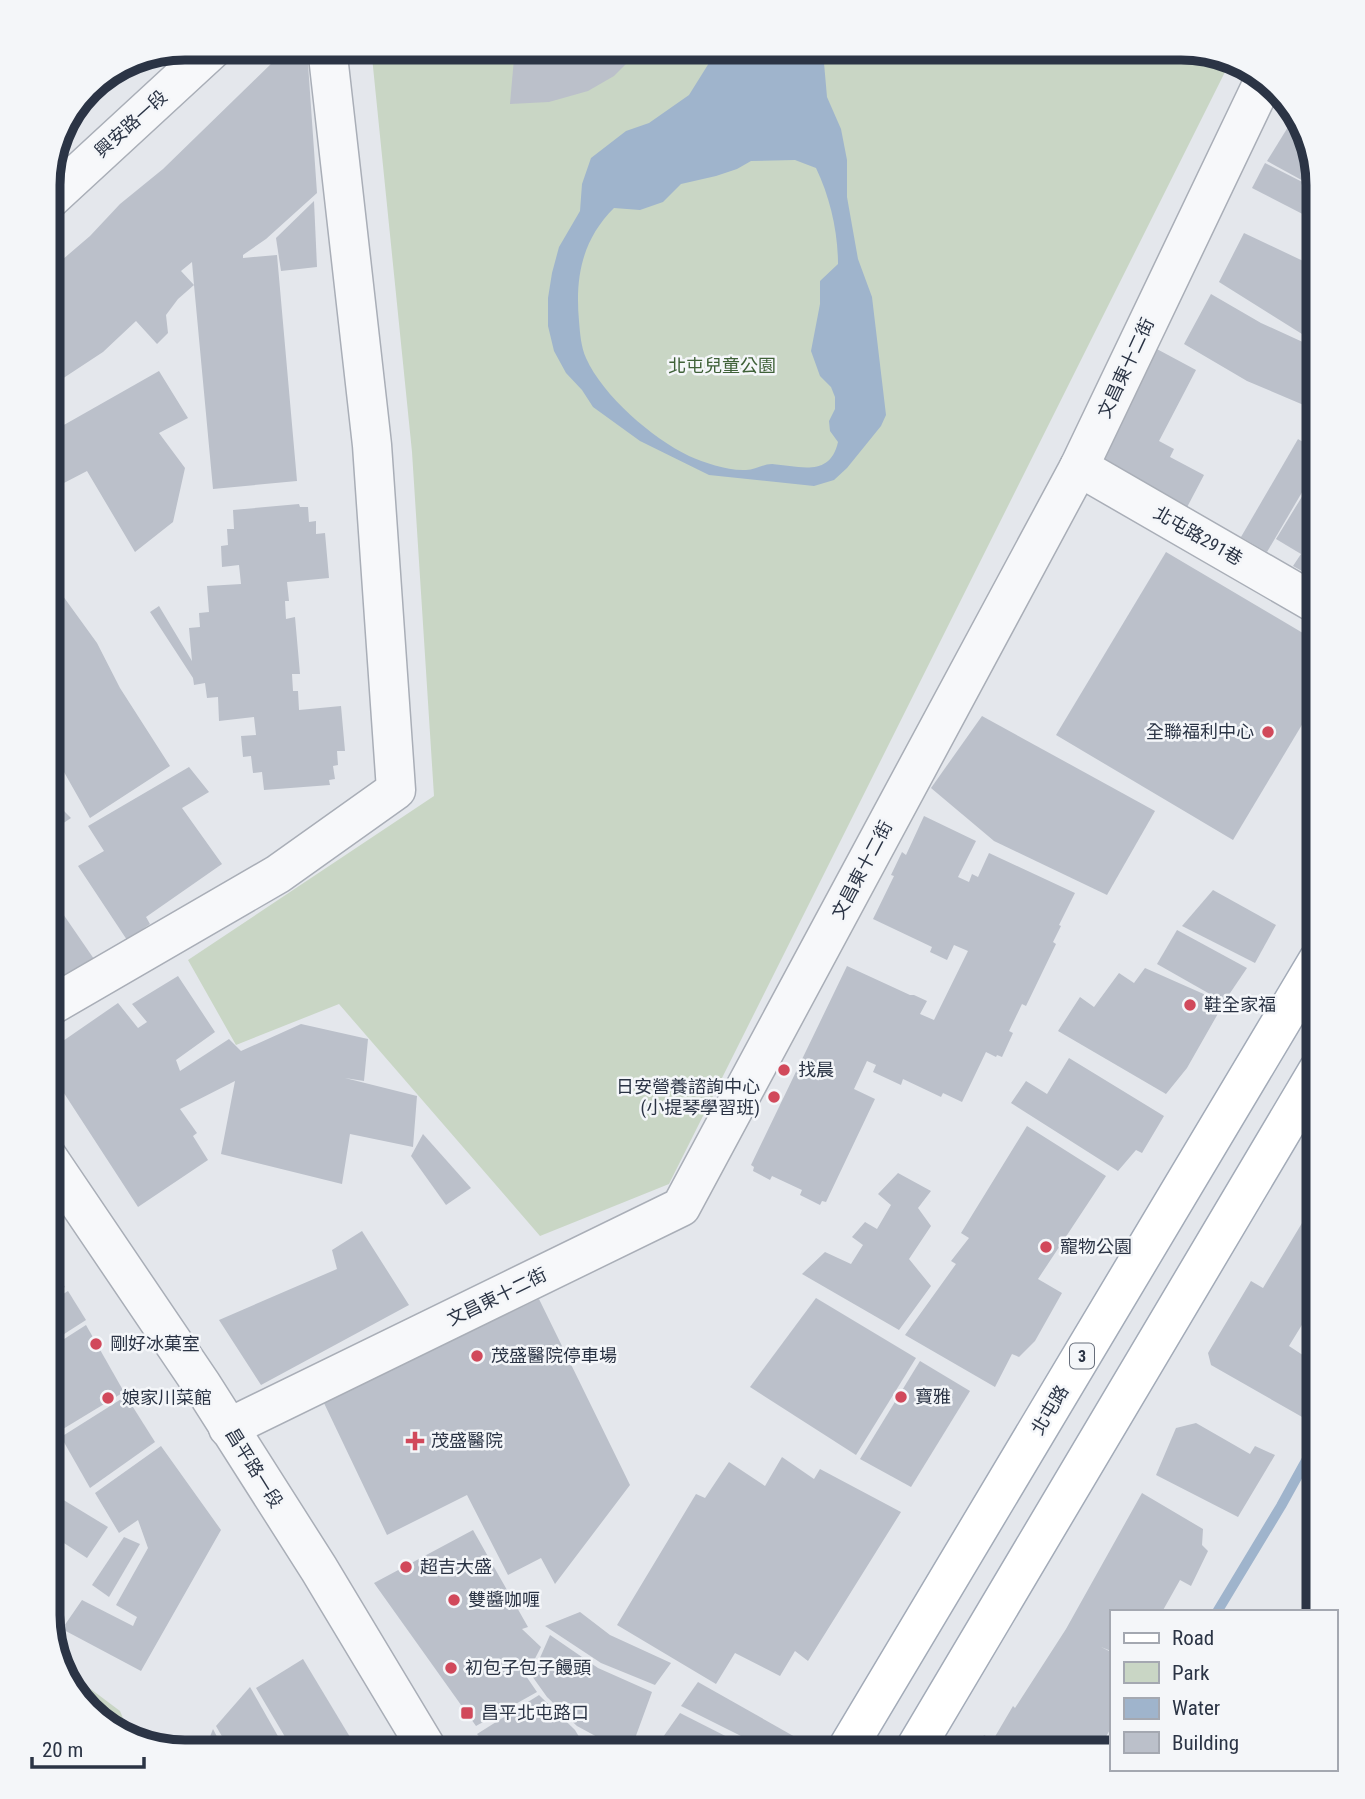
<svg xmlns="http://www.w3.org/2000/svg" width="1365" height="1799" font-family="'Roboto Condensed','Noto Sans TC',sans-serif">
  <rect width="100%" height="100%" fill="#e4e7ec"/>
  <!-- green -->
  <g fill="#c9d6c5">
    <path d="M 371,47 L 1189,48 L 1231,60 L 669,1184 L 540,1236 L 339,1004 L 236,1045 L 188,960 L 434,796 L 412,452 Z"/>
    <path d="M 64,1669 L 120,1711 L 130,1735 L 129,1737 L 116,1734 L 70,1691 Z"/>
  </g>
  <!-- water -->
  <path fill="#9fb4cc" fill-rule="evenodd" d="M 730,47 L 830,47 L 824,63 L 827,97 L 841,129 L 847,160 L 847,197 L 858,259 L 872,297 L 886,415 L 881,426 L 847,468 L 834,480 L 814,486 L 709,475 L 640,441 L 593,407 L 582,390 L 566,373 L 554,351 L 548,326 L 548,298 L 552,273 L 559,247 L 580,211 L 582,184 L 591,158 L 626,131 L 649,123 L 689,95 L 709,63 ZM 795,160 L 816,168 C 830,197 838,232 838,264 L 820,281 L 820,304 L 811,351 L 820,376 L 831,387 L 835,397 L 835,409 L 829,421 L 830,431 L 838,442 C 830,478 799,466 772,464 C 763,464 755,470 746,470 C 728,471 705,463 689,456 C 652,438 603,396 586,358 C 581,347 580,333 579,321 C 575,277 582,240 614,208 L 640,210 L 663,202 L 681,184 L 716,176 L 737,169 L 751,161 Z"/>
  <g fill="none" stroke-linecap="round" stroke-linejoin="round">
    <!-- stream -->
    <path stroke="#9fb4cc" stroke-width="10" d="M 1217,1612 L 1281,1506 L 1318,1439"/>
  </g>
  <!-- building -->
  <g fill="#bbc0ca" fill-rule="evenodd">
    <path d="M 515,47 L 643,47 L 614,76 L 588,91 L 549,102 L 510,104 Z"/>
    <path d="M 145,55 L 68,124 L 59,131 L 62,123 L 94,81 L 132,58 Z"/>
    <path d="M 275,60 L 308,64 L 317,193 L 266,239 L 243,255 L 243,258 L 277,255 L 297,481 L 213,489 L 194,285 L 178,299 L 166,315 L 168,333 L 157,344 L 136,321 L 103,352 L 62,379 L 48,363 L 48,260 L 55,266 L 90,236 L 120,204 L 163,169 ZM 192,262 L 194,285 L 181,271 Z"/>
    <path d="M 1288,127 L 1303,134 L 1318,189 L 1267,161 Z"/>
    <path d="M 1265,163 L 1318,190 L 1318,222 L 1252,188 Z"/>
    <path d="M 314,201 L 317,267 L 281,271 L 276,238 Z"/>
    <path d="M 1244,233 L 1318,268 L 1318,331 L 1306,323 L 1302,334 L 1219,282 Z"/>
    <path d="M 1211,294 L 1261,323 L 1318,349 L 1318,388 L 1306,406 L 1247,381 L 1184,344 Z"/>
    <path d="M 1155,348 L 1196,370 L 1159,441 L 1174,449 L 1170,457 L 1204,475 L 1184,513 L 1092,465 Z"/>
    <path d="M 159,371 L 188,418 L 159,433 L 185,468 L 173,522 L 135,552 L 87,471 L 62,484 L 48,465 L 48,434 Z"/>
    <path d="M 1298,439 L 1318,451 L 1318,465 L 1267,552 L 1241,537 Z"/>
    <path d="M 1306,490 L 1318,497 L 1318,580 L 1293,566 L 1301,554 L 1276,539 Z"/>
    <path d="M 299,504 L 300,507 L 308,507 L 309,522 L 316,521 L 316,534 L 325,533 L 329,578 L 287,582 L 289,601 L 285,601 L 286,619 L 295,617 L 300,674 L 292,674 L 293,691 L 298,691 L 299,710 L 341,706 L 345,751 L 337,751 L 338,765 L 333,766 L 335,779 L 329,780 L 330,785 L 264,790 L 262,772 L 253,773 L 251,756 L 243,757 L 241,736 L 256,735 L 254,717 L 219,721 L 218,697 L 207,698 L 205,683 L 194,685 L 193,678 L 150,612 L 159,606 L 192,661 L 189,628 L 200,627 L 199,613 L 209,612 L 207,586 L 241,584 L 239,565 L 222,567 L 221,546 L 228,545 L 227,529 L 234,529 L 233,510 Z"/>
    <path d="M 1166,552 L 1318,642 L 1318,698 L 1233,840 L 1056,735 Z"/>
    <path d="M 47,574 L 97,643 L 120,688 L 170,766 L 90,818 L 47,742 Z"/>
    <path d="M 982,716 L 1155,811 L 1107,895 L 994,841 L 931,788 Z"/>
    <path d="M 189,767 L 209,792 L 182,808 L 222,864 L 146,917 L 150,924 L 127,940 L 78,866 L 104,851 L 88,826 Z"/>
    <path d="M 47,794 L 71,818 L 47,834 Z"/>
    <path d="M 924,816 L 976,841 L 958,877 L 969,882 L 972,874 L 978,877 L 989,853 L 1075,893 L 1059,925 L 1061,926 L 1053,942 L 1056,944 L 1026,1006 L 1022,1004 L 1009,1031 L 1013,1033 L 1002,1057 L 997,1055 L 996,1057 L 986,1052 L 962,1102 L 943,1093 L 941,1097 L 903,1079 L 901,1085 L 873,1072 L 876,1065 L 867,1061 L 854,1089 L 875,1099 L 826,1202 L 822,1201 L 820,1205 L 800,1195 L 802,1190 L 772,1176 L 770,1180 L 753,1171 L 754,1167 L 751,1165 L 847,966 L 910,995 L 914,995 L 927,1001 L 920,1014 L 934,1020 L 968,951 L 954,945 L 947,960 L 930,952 L 932,947 L 873,919 L 894,876 L 891,875 L 902,852 L 906,855 Z"/>
    <path d="M 47,877 L 59,890 L 50,895 L 94,959 L 47,991 Z"/>
    <path d="M 1213,890 L 1276,925 L 1255,963 L 1182,926 Z"/>
    <path d="M 1177,930 L 1247,968 L 1224,1002 L 1157,964 Z"/>
    <path d="M 1145,968 L 1224,1003 L 1187,1068 L 1166,1094 L 1058,1031 L 1080,997 L 1094,1007 L 1119,973 L 1134,983 Z"/>
    <path d="M 178,976 L 215,1032 L 176,1060 L 180,1071 L 229,1039 L 241,1051 L 301,1024 L 368,1039 L 364,1081 L 345,1078 L 417,1096 L 413,1147 L 350,1134 L 342,1184 L 221,1154 L 235,1081 L 180,1109 L 197,1133 L 193,1136 L 208,1160 L 138,1207 L 47,1067 L 47,1052 L 118,1003 L 138,1028 L 147,1022 L 132,1004 Z"/>
    <path d="M 1069,1058 L 1164,1116 L 1142,1153 L 1136,1150 L 1118,1171 L 1011,1103 L 1026,1081 L 1047,1094 Z"/>
    <path d="M 1027,1126 L 1106,1176 L 1038,1279 L 1062,1293 L 1035,1341 L 1019,1357 L 1012,1354 L 995,1387 L 905,1335 L 956,1264 L 951,1261 L 969,1238 L 961,1233 Z"/>
    <path d="M 423,1134 L 471,1188 L 446,1205 L 411,1156 Z"/>
    <path d="M 898,1173 L 931,1191 L 918,1208 L 931,1226 L 909,1259 L 931,1286 L 899,1330 L 802,1274 L 825,1252 L 851,1264 L 863,1245 L 852,1237 L 865,1222 L 877,1229 L 891,1205 L 878,1194 Z"/>
    <path d="M 1318,1202 L 1318,1322 L 1308,1315 L 1289,1346 L 1318,1365 L 1318,1426 L 1211,1365 L 1208,1353 L 1251,1281 L 1263,1288 L 1302,1223 Z"/>
    <path d="M 362,1231 L 409,1305 L 261,1385 L 219,1320 L 337,1269 L 332,1250 Z"/>
    <path d="M 47,1257 L 65,1287 L 47,1297 Z"/>
    <path d="M 68,1291 L 86,1320 L 47,1345 L 47,1304 Z"/>
    <path d="M 816,1298 L 916,1358 L 856,1455 L 750,1387 Z"/>
    <path d="M 539,1299 L 630,1485 L 555,1584 L 541,1558 L 508,1575 L 467,1495 L 387,1535 L 323,1401 Z"/>
    <path d="M 86,1325 L 124,1392 L 58,1432 L 47,1416 L 47,1350 Z"/>
    <path d="M 920,1361 L 970,1391 L 911,1487 L 860,1459 Z"/>
    <path d="M 126,1396 L 155,1442 L 90,1488 L 61,1437 Z"/>
    <path d="M 1196,1423 L 1250,1454 L 1255,1446 L 1275,1455 L 1238,1517 L 1156,1475 L 1176,1428 Z"/>
    <path d="M 161,1446 L 221,1530 L 141,1671 L 62,1629 L 82,1600 L 133,1626 L 137,1617 L 116,1605 L 148,1548 L 138,1520 L 119,1533 L 95,1493 Z"/>
    <path d="M 782,1457 L 814,1479 L 820,1469 L 901,1512 L 808,1661 L 795,1651 L 780,1676 L 735,1653 L 716,1684 L 617,1625 L 696,1494 L 705,1498 L 729,1462 L 765,1486 Z"/>
    <path d="M 47,1490 L 108,1527 L 87,1558 L 47,1532 Z"/>
    <path d="M 1142,1493 L 1203,1529 L 1202,1545 L 1208,1551 L 1191,1586 L 1180,1580 L 1162,1612 L 1111,1612 L 1111,1651 L 1101,1647 L 1111,1652 L 1111,1728 L 1104,1740 L 1111,1744 L 1111,1752 L 976,1752 L 984,1735 L 993,1740 L 1013,1706 L 1015,1708 L 1066,1629 Z"/>
    <path d="M 473,1530 L 528,1627 L 522,1629 L 541,1647 L 526,1676 L 537,1692 L 476,1726 L 374,1583 Z"/>
    <path d="M 124,1537 L 140,1544 L 109,1597 L 92,1585 Z"/>
    <path d="M 580,1612 L 610,1635 L 671,1663 L 655,1685 L 601,1663 L 545,1626 Z"/>
    <path d="M 550,1635 L 598,1668 L 652,1692 L 630,1752 L 625,1752 L 577,1726 L 547,1697 L 532,1676 Z"/>
    <path d="M 303,1659 L 359,1752 L 294,1752 L 256,1688 Z"/>
    <path d="M 698,1682 L 804,1742 L 798,1752 L 773,1752 L 681,1706 Z"/>
    <path d="M 250,1687 L 287,1752 L 231,1752 L 216,1726 Z"/>
    <path d="M 539,1695 L 575,1730 L 588,1752 L 493,1752 L 477,1734 Z"/>
    <path d="M 680,1713 L 757,1752 L 666,1752 L 656,1747 Z"/>
    <path d="M 213,1729 L 225,1752 L 204,1752 Z"/>
  </g>
  <g fill="none" stroke-linecap="round" stroke-linejoin="round">
    <defs>
      <g id="minor">
        <path d="M 48,201 L 215,47"/>
        <path d="M 1079,467 L 1318,605"/>
        <path d="M 47,1008 L 278,874 L 396,790 L 372,445 L 327,47"/>
        <path d="M 47,1156 L 202,1385 L 319,1569 L 429,1752"/>
        <path d="M 228,1428 L 681,1207 L 1079,467 L 1264,80"/>
      </g>
      <g id="major">
        <path d="M 845,1752 L 1318,960"/>
        <path d="M 913,1752 L 1318,1070"/>
      </g>
    </defs>
    <!-- minor casing -->
    <use href="#minor" stroke="#a9aeb7" stroke-width="41"/>
    <!-- major casing -->
    <use href="#major" stroke="#a3abb8" stroke-width="41"/>
    <!-- minor -->
    <use href="#minor" stroke="#f7f8fa" stroke-width="38"/>
    <!-- major -->
    <use href="#major" stroke="#fff" stroke-width="38"/>
  </g>
  <!-- markers -->
  <g fill="#d1495b" stroke="#f4f6f9" stroke-width="2.5">
    <circle cx="1268" cy="732" r="7"/>
    <circle cx="1190" cy="1005" r="7"/>
    <circle cx="784" cy="1070" r="7"/>
    <circle cx="774" cy="1097" r="7"/>
    <circle cx="1046" cy="1247" r="7"/>
    <circle cx="96" cy="1344" r="7"/>
    <circle cx="477" cy="1356" r="7"/>
    <circle cx="901" cy="1397" r="7"/>
    <circle cx="108" cy="1398" r="7"/>
    <path d="M411.5 1430.5h7v7h7v7h-7v7h-7v-7h-7v-7h7z"/>
    <circle cx="406" cy="1567" r="7"/>
    <circle cx="454" cy="1600" r="7"/>
    <circle cx="451" cy="1668" r="7"/>
    <rect x="460" y="1706" width="14" height="14" rx="3.5"/>
  </g>
  <g text-anchor="middle" stroke-width="5" stroke-linejoin="round" paint-order="stroke">
    <!-- shield labels -->
    <rect fill="#f4f6f9" stroke="#676e7b" stroke-width="2" x="1070" y="1343.5" width="24" height="25" rx="5"/>
    <g font-size="16" font-weight="bold" fill="#2b3445">
      <text x="1082" y="1362">3</text>
    </g>
    <!-- street labels -->
    <g font-size="18" fill="#2b3445" stroke="#f4f6f9">
      <text transform="translate(131 124) rotate(-42)" y="6">興安路一段</text>
      <text transform="translate(1126 368) rotate(-65)" y="6">文昌東十二街</text>
      <text transform="translate(1198 536) rotate(30)" y="6">北屯路291巷</text>
      <text transform="translate(862 870) rotate(-62)" y="6">文昌東十二街</text>
      <text transform="translate(497 1297) rotate(-26)" y="6">文昌東十二街</text>
      <text transform="translate(1050 1410) rotate(-59)" y="6">北屯路</text>
      <text transform="translate(254 1468) rotate(58)" y="6">昌平路一段</text>
    </g>
    <!-- park labels -->
    <g font-size="18" fill="#3f6138" stroke="#f4f6f9">
      <text x="722" y="372">北屯兒童公園</text>
    </g>
    <!-- poi labels -->
    <g font-size="18" fill="#2b3445" stroke="#f4f6f9" text-anchor="start">
      <text x="1254" y="738" text-anchor="end">全聯福利中心</text>
      <text x="1204" y="1011">鞋全家福</text>
      <text x="798" y="1076">找晨</text>
      <text x="760" y="1093" text-anchor="end">日安營養諮詢中心<tspan x="760" dy="21">(小提琴學習班)</tspan></text>
      <text x="1060" y="1253">寵物公園</text>
      <text x="110" y="1350">剛好冰菓室</text>
      <text x="491" y="1362">茂盛醫院停車場</text>
      <text x="915" y="1403">寶雅</text>
      <text x="122" y="1404">娘家川菜館</text>
      <text x="431" y="1447">茂盛醫院</text>
      <text x="420" y="1573">超吉大盛</text>
      <text x="468" y="1606">雙醬咖喱</text>
      <text x="465" y="1674">初包子包子饅頭</text>
      <text x="481" y="1719">昌平北屯路口</text>
    </g>
  </g>
  <!-- crop -->
  <path d="M0 0H1365V1799H0ZM185 60H1181A125 125 0 0 1 1306 185V1615A125 125 0 0 1 1181 1740H185A125 125 0 0 1 60 1615V185A125 125 0 0 1 185 60Z" fill="#f4f6f9" fill-rule="evenodd"/>
  <path fill="none" stroke="#2b3445" stroke-width="9" d="M185 60H1181A125 125 0 0 1 1306 185V1615A125 125 0 0 1 1181 1740H185A125 125 0 0 1 60 1615V185A125 125 0 0 1 185 60Z"/>
  <!-- legend -->
  <rect x="1110" y="1610" width="228" height="161" fill="#f4f6f9" stroke="#a4a8b1" stroke-width="2"/>
  <rect x="1124" y="1633" width="35" height="10" fill="#ffffff" stroke="#a4a8b1" stroke-width="2"/>
  <text x="1172" y="1645" font-size="21" fill="#2b3445">Road</text>
  <rect x="1124" y="1662" width="35" height="21" fill="#c9d6c5" stroke="#a4a8b1" stroke-width="2"/>
  <text x="1172" y="1680" font-size="21" fill="#2b3445">Park</text>
  <rect x="1124" y="1698" width="35" height="21" fill="#9fb4cc" stroke="#a4a8b1" stroke-width="2"/>
  <text x="1172" y="1715" font-size="21" fill="#2b3445">Water</text>
  <rect x="1124" y="1732" width="35" height="21" fill="#bbc0ca" stroke="#a4a8b1" stroke-width="2"/>
  <text x="1172" y="1750" font-size="21" fill="#2b3445">Building</text>
  <!-- scale -->
  <path d="M32 1757v10h112v-10" fill="none" stroke="#2b3445" stroke-width="3.5"/>
  <text x="42" y="1757" font-size="21" fill="#2b3445" stroke="#f4f6f9" stroke-width="5" paint-order="stroke">20 m</text>
</svg>
